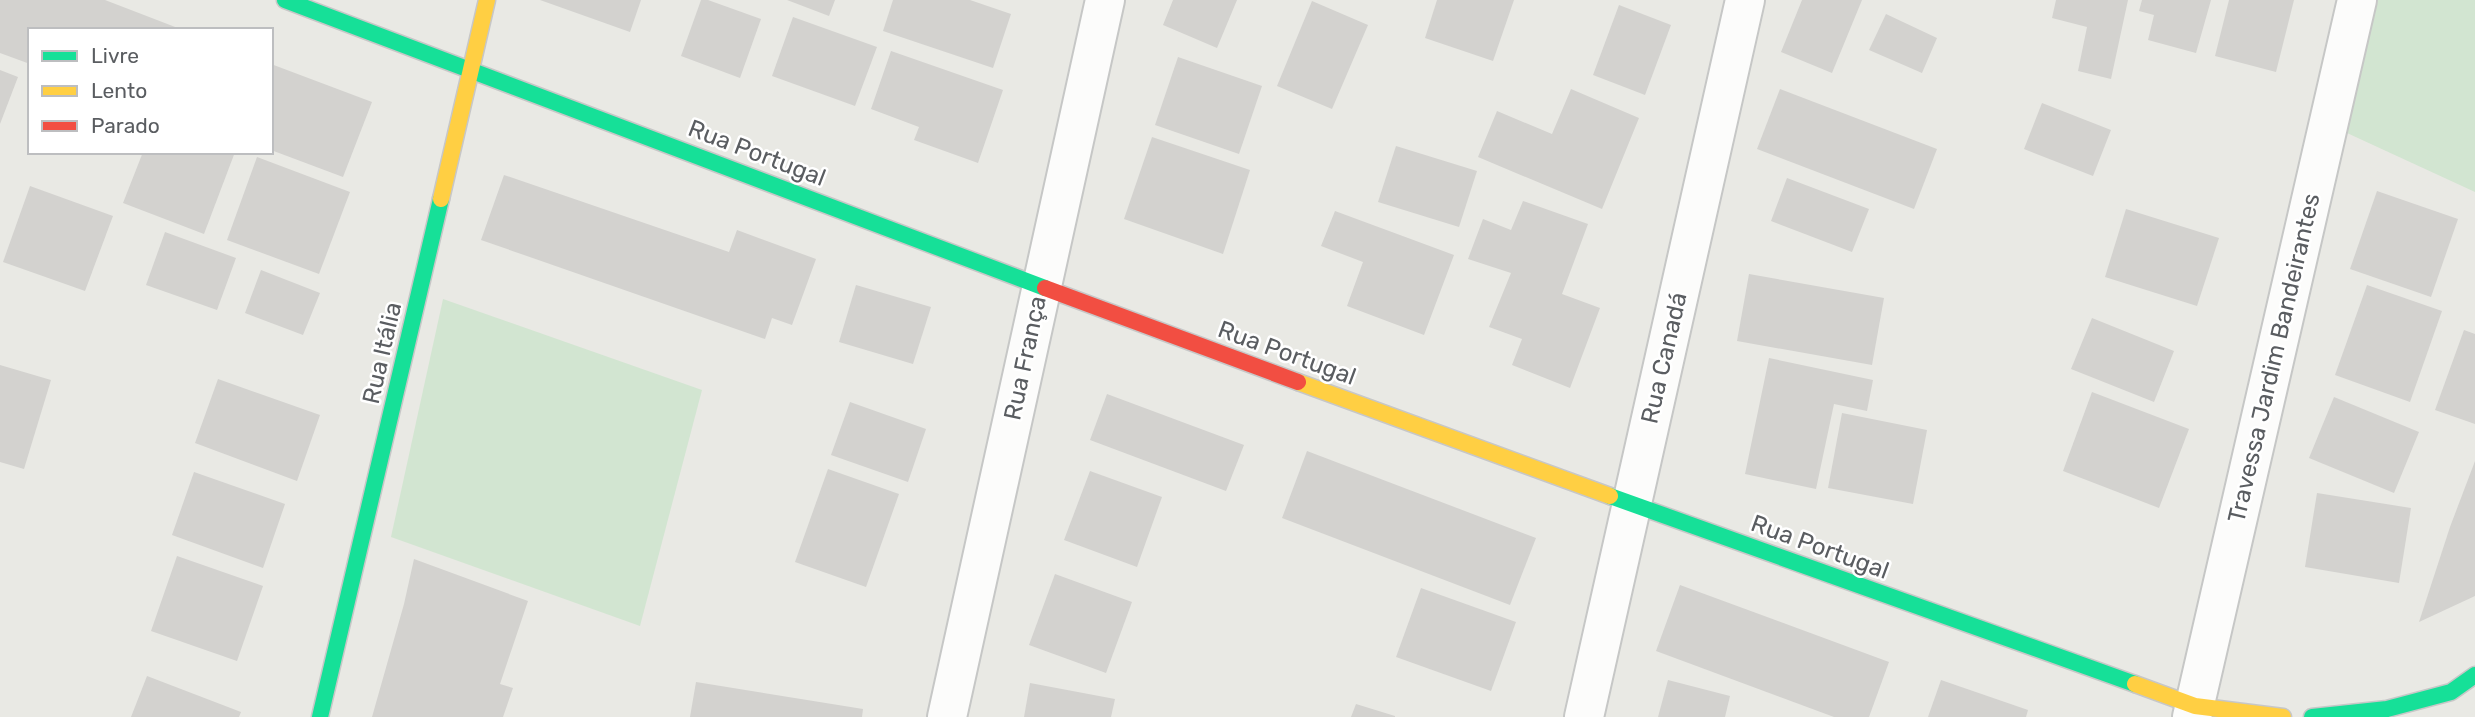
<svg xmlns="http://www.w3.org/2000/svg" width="2475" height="717" font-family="Rubik,sans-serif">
  <rect width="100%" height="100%" fill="#e9e9e4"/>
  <!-- green -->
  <g fill="#d2e5d1">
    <path d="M 2378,0 L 2475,0 L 2475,192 L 2347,133 Z"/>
    <path d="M 443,299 L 702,390 L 640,626 L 391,537 Z"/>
  </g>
  <!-- building -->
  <g fill="#d3d2cf">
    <path d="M 0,0 L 105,0 L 183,30 L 30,30 L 30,64 L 0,53 Z"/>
    <path d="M 540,0 L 641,0 L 630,32 Z"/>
    <path d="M 701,0 L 708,0 L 761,19 L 740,78 L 681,56 Z"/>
    <path d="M 787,0 L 835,0 L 829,16 Z"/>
    <path d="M 893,0 L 970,0 L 1011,14 L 993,68 L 883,31 Z"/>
    <path d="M 1173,0 L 1237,0 L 1217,48 L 1163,25 Z"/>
    <path d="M 1437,0 L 1514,0 L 1493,61 L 1425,38 Z"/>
    <path d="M 1802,0 L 1862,0 L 1832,73 L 1781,52 Z"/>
    <path d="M 2056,0 L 2128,0 L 2111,79 L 2078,71 L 2087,27 L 2052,18 Z"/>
    <path d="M 2142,0 L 2211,0 L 2196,53 L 2148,40 L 2154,15 L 2139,11 Z"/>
    <path d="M 2229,0 L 2294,0 L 2276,72 L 2215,56 Z"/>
    <path d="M 1312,1 L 1368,25 L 1332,109 L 1277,86 Z"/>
    <path d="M 1619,5 L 1671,25 L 1645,95 L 1593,75 Z"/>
    <path d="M 1886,14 L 1937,38 L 1922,73 L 1869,50 Z"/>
    <path d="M 793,17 L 877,47 L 855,106 L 772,76 Z"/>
    <path d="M 891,51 L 1003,90 L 978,163 L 914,140 L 919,127 L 871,109 Z"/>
    <path d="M 1178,57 L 1262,86 L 1239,154 L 1155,125 Z"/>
    <path d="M 271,64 L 372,102 L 343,177 L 271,150 Z"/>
    <path d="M 0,70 L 18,77 L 0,124 Z"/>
    <path d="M 1571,89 L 1639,118 L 1602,209 L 1478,157 L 1497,111 L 1552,134 Z"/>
    <path d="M 1780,89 L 1937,149 L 1914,209 L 1757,149 Z"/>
    <path d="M 2042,103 L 2111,130 L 2093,176 L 2024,149 Z"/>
    <path d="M 1152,137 L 1250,170 L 1223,254 L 1124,219 Z"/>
    <path d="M 1396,146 L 1477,171 L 1459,227 L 1378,202 Z"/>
    <path d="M 143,152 L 235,152 L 204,234 L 123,203 Z"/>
    <path d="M 257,157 L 350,192 L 319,274 L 227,240 Z"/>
    <path d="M 504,175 L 729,252 L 737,230 L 816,259 L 792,325 L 772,318 L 765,339 L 481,240 Z"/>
    <path d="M 1787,178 L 1869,209 L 1852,252 L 1771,221 Z"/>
    <path d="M 30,186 L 113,216 L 85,291 L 3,262 Z"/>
    <path d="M 2377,191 L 2458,219 L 2431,297 L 2350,269 Z"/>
    <path d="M 1523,201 L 1588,224 L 1562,294 L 1600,308 L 1570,388 L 1512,365 L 1522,339 L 1489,327 L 1511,273 L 1468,259 L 1483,219 L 1511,230 Z"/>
    <path d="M 2126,209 L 2219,238 L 2197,306 L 2105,277 Z"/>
    <path d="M 1335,211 L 1454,255 L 1424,335 L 1347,306 L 1363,262 L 1321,246 Z"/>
    <path d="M 165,232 L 236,258 L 217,310 L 146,285 Z"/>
    <path d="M 261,270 L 320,293 L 303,335 L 245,313 Z"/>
    <path d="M 1749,274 L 1884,298 L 1872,365 L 1737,341 Z"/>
    <path d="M 856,285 L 931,307 L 913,364 L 839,342 Z"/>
    <path d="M 2367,285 L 2442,311 L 2410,402 L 2335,375 Z"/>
    <path d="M 2092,318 L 2174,351 L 2154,402 L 2071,369 Z"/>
    <path d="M 2464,330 L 2475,334 L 2475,424 L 2435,410 Z"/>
    <path d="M 1769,358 L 1873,380 L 1867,411 L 1834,404 L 1816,489 L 1745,474 Z"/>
    <path d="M 0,365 L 51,380 L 24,469 L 0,462 Z"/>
    <path d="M 218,379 L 320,415 L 297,481 L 195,443 Z"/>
    <path d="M 2092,392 L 2189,429 L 2159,508 L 2063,471 Z"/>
    <path d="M 1107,394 L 1244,445 L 1226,491 L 1090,440 Z"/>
    <path d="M 2334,397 L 2419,432 L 2394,493 L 2309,458 Z"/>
    <path d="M 850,402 L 926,429 L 908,482 L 831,455 Z"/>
    <path d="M 1842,413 L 1927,430 L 1913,504 L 1828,488 Z"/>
    <path d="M 1307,451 L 1536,538 L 1510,605 L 1282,518 Z"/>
    <path d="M 2475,461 L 2475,596 L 2419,622 L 2450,527 Z"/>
    <path d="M 828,469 L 899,494 L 866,587 L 795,562 Z"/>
    <path d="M 1090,471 L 1162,497 L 1137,567 L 1064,540 Z"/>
    <path d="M 194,472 L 285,504 L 263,568 L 172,535 Z"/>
    <path d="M 2317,493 L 2411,508 L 2399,583 L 2305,567 Z"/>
    <path d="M 177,556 L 263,586 L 237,661 L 151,631 Z"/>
    <path d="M 414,559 L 528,601 L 500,684 L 513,688 L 503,717 L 372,717 L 404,604 Z"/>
    <path d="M 1055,574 L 1132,602 L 1106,673 L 1029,645 Z"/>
    <path d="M 1680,585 L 1889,662 L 1869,717 L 1834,717 L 1656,651 Z"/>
    <path d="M 1421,588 L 1516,622 L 1491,691 L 1396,657 Z"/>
    <path d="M 147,676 L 241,712 L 239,717 L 131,717 Z"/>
    <path d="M 1668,680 L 1730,696 L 1725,717 L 1658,717 Z"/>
    <path d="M 1941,680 L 2028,710 L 2026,717 L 1928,717 Z"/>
    <path d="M 696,682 L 863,709 L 862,717 L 690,717 Z"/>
    <path d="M 1030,683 L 1115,699 L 1111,717 L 1024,717 Z"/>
    <path d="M 1356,704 L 1395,716 L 1395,717 L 1351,717 Z"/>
  </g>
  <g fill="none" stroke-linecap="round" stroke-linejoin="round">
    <defs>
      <g id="street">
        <path d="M 947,717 L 1105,0"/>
        <path d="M 1584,717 L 1745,0"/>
        <path d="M 2192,717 L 2357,0"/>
      </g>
      <g id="fast">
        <path d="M 285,0 L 1045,288"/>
        <path d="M 1610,496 L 2135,684"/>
        <path d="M 320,717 L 441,199"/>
        <path d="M 2312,717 L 2387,709 L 2451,692 L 2475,675"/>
      </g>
      <g id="slow">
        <path d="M 441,199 L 487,0"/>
        <path d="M 1298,382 L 1610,496"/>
        <path d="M 2135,684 L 2195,706 L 2283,717"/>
      </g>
      <path id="jam" d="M 1045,288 L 1298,382"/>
    </defs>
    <!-- street casing -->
    <use href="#street" stroke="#c6c7c6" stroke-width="42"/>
    <!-- fast casing -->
    <use href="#fast" stroke="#c7c7c7" stroke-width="19"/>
    <!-- slow casing -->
    <use href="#slow" stroke="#c7c7c7" stroke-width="19"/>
    <!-- jam casing -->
    <use href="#jam" stroke="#c7c7c7" stroke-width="19"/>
    <!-- street -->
    <use href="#street" stroke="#fcfcfb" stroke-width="38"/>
    <!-- fast -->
    <use href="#fast" stroke="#16e098" stroke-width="16"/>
    <!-- slow -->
    <use href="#slow" stroke="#ffcf43" stroke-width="16"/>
    <!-- jam -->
    <use href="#jam" stroke="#f24e42" stroke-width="16"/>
  </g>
  <g text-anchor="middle" stroke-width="5" stroke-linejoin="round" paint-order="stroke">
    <!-- street labels -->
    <g font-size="24" fill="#5a5d61" stroke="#fff">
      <text transform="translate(757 153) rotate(21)" y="8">Rua Portugal</text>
      <text transform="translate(382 353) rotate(-77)" y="8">Rua Itália</text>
      <text transform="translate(1287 353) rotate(20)" y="8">Rua Portugal</text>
      <text transform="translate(1025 358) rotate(-78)" y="8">Rua França</text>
      <text transform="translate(1664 358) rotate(-77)" y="8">Rua Canadá</text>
      <text transform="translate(2274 358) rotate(-77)" y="8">Travessa Jardim Bandeirantes</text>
      <text transform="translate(1820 547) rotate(20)" y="8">Rua Portugal</text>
    </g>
  </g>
  <!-- legend -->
  <rect x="28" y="28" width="245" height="126" fill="#ffffff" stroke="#bdbec0" stroke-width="2"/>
  <rect x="42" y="51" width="35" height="10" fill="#16e098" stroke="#bdbec0" stroke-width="2"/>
  <text x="91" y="63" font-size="21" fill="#5a5d61">Livre</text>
  <rect x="42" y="86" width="35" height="10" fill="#ffcf43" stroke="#bdbec0" stroke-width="2"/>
  <text x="91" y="98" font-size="21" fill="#5a5d61">Lento</text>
  <rect x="42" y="121" width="35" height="10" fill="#f24e42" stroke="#bdbec0" stroke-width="2"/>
  <text x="91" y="133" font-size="21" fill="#5a5d61">Parado</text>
</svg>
